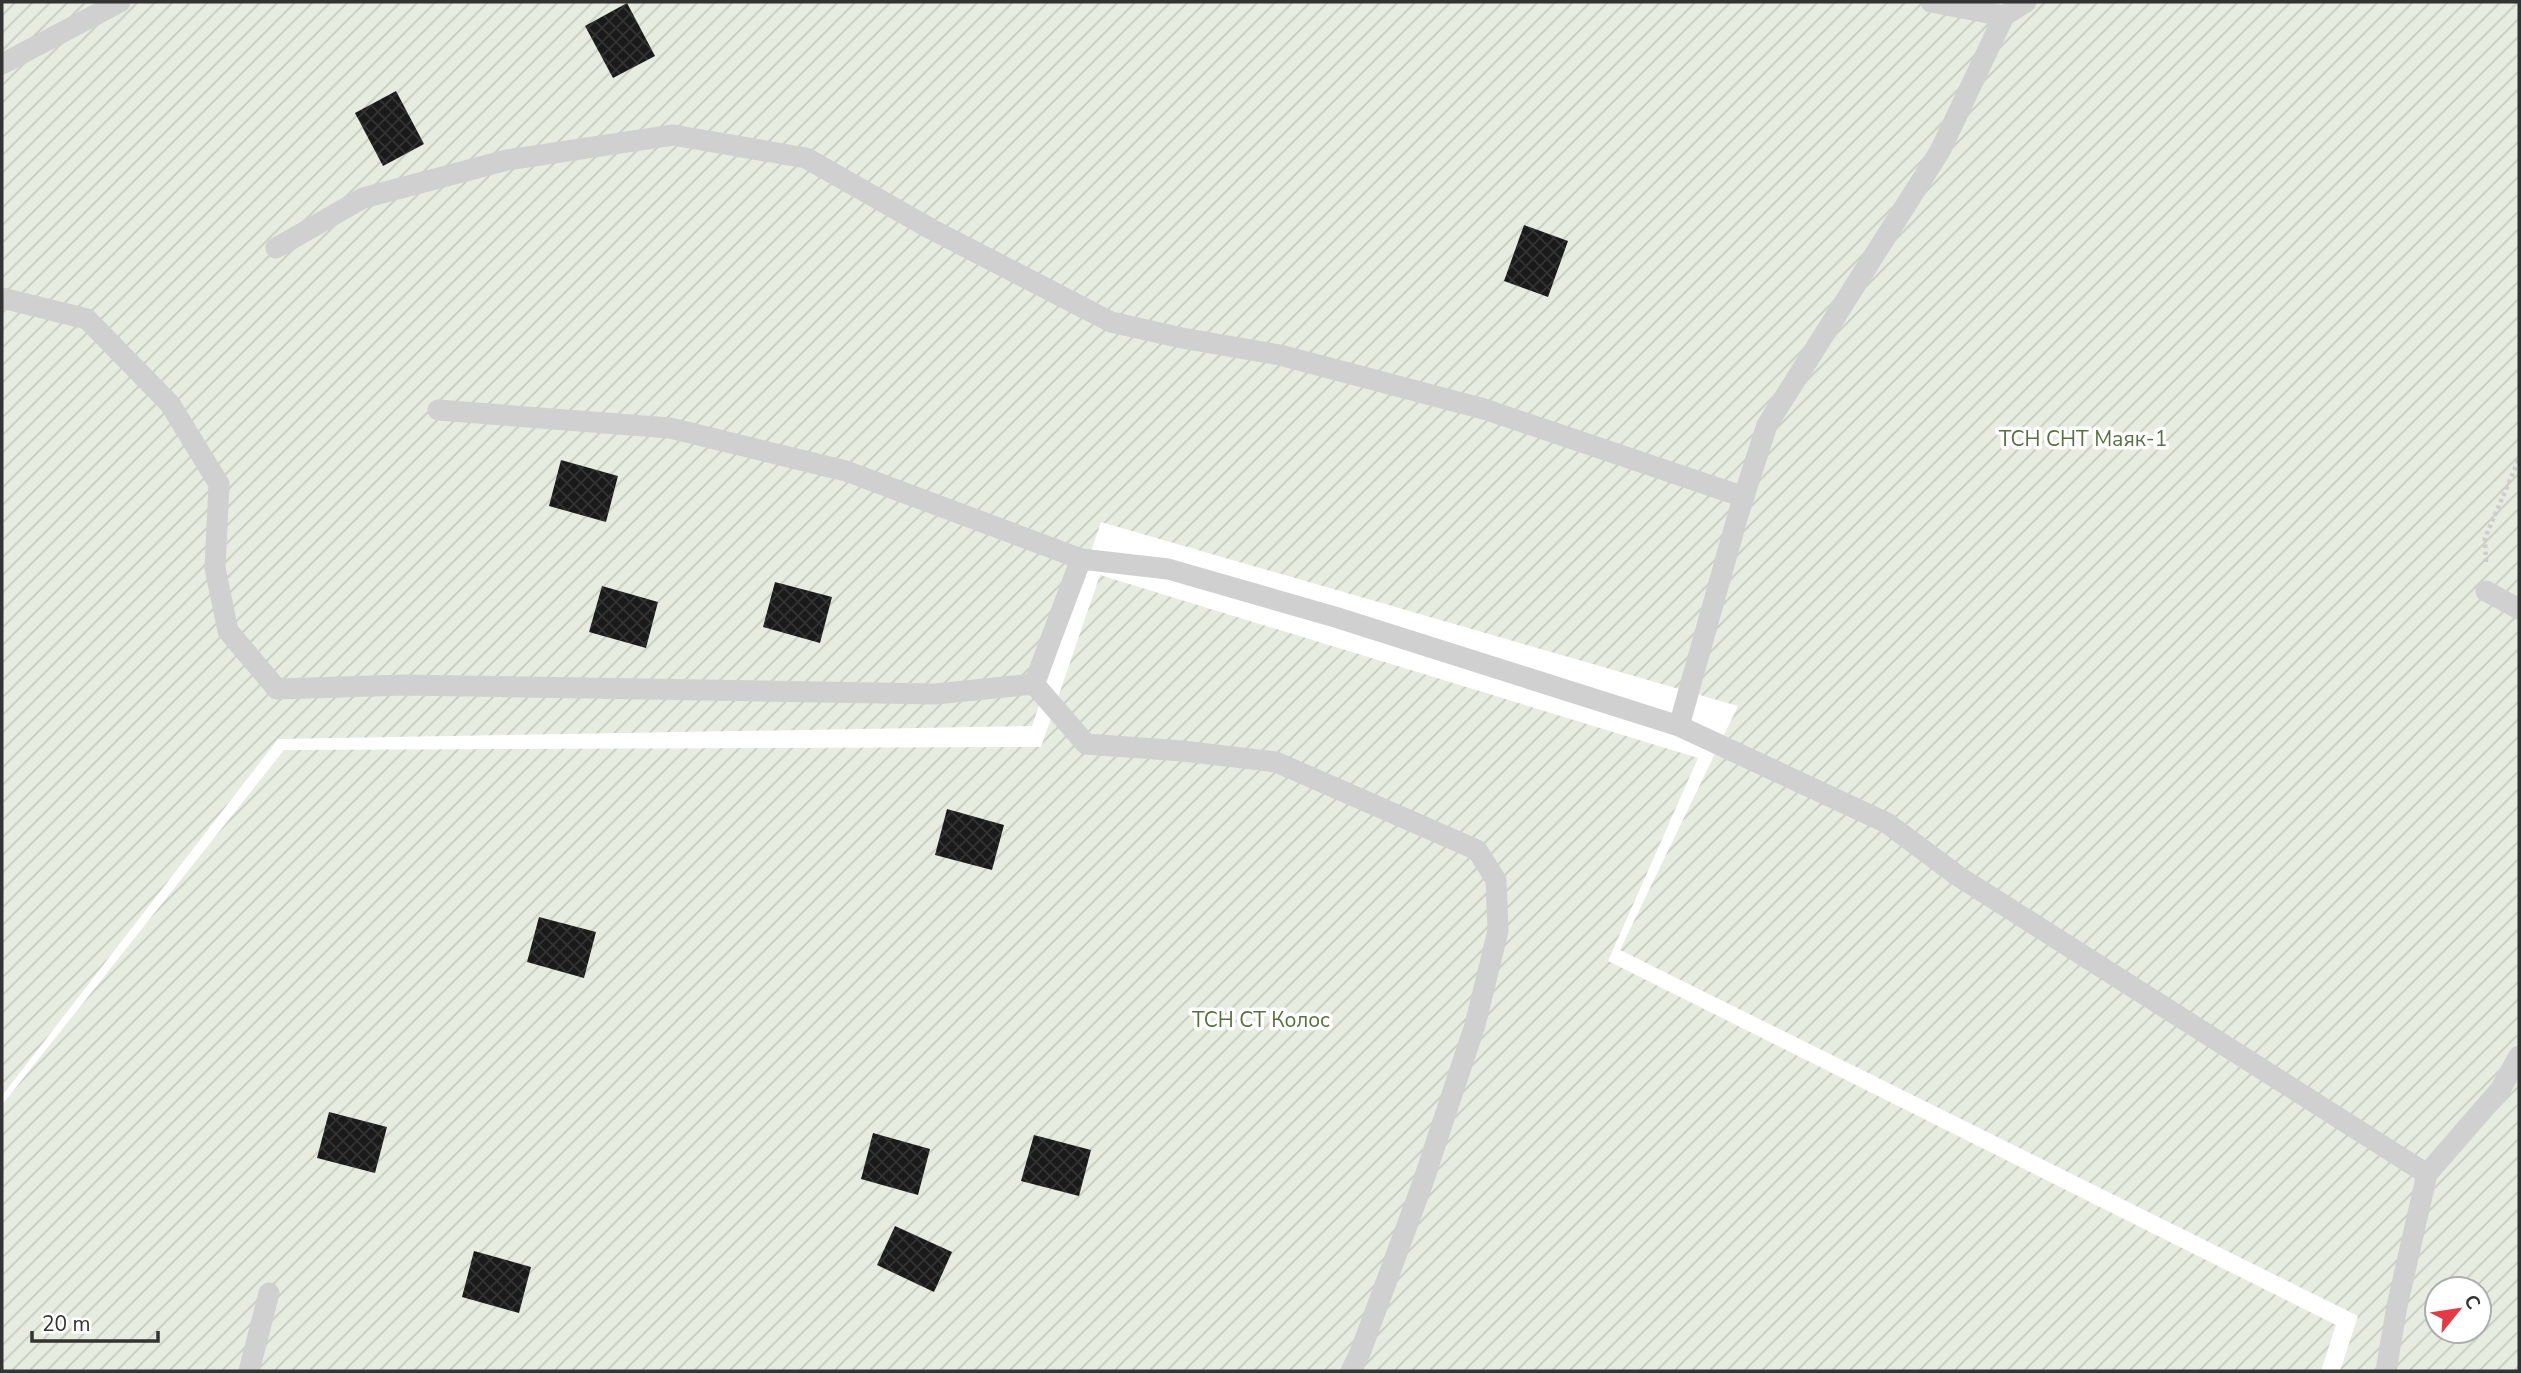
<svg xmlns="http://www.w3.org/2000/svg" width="2521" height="1373" font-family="'Nunito Sans',sans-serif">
  <defs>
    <pattern id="garden-furrows" width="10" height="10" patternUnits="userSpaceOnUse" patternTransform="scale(1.75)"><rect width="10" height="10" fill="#e6ecdf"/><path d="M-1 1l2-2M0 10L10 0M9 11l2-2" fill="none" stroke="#c6cbc0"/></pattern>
    <pattern id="building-cross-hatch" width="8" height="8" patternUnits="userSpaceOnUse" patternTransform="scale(1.75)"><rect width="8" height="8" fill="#1a1a1a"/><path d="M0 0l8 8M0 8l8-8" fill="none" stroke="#333"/></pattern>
  </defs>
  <rect width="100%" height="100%" fill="#fff"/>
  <!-- garden -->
  <g fill="url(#garden-furrows)" fill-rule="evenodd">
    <path d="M 2,2 L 2519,2 L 2519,1371 L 2340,1371 L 2358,1316 L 1620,950 L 1738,706 L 1101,522 L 1032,726 L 278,739 L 2,1096 ZM 2437,1289 L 2479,1289 L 2479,1331 L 2437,1331 Z"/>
    <path d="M 1100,575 L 1698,758 L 1608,961 L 2336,1325 L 2321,1371 L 2,1371 L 2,1105 L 284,750 L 1041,747 Z"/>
  </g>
  <!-- building -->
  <g fill="url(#building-cross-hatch)">
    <path d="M 627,3 L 655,56 L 613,78 L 585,26 Z"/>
    <path d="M 396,91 L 424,144 L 383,166 L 355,113 Z"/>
    <path d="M 1524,225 L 1568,241 L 1548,297 L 1504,281 Z"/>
    <path d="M 561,460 L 618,476 L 606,522 L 549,506 Z"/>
    <path d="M 775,582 L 832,597 L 820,643 L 763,627 Z"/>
    <path d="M 602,586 L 658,602 L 646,648 L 589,632 Z"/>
    <path d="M 947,809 L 1004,825 L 992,870 L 935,855 Z"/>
    <path d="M 539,917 L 596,932 L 584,978 L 527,962 Z"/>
    <path d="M 329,1112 L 387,1127 L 375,1173 L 317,1158 Z"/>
    <path d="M 873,1133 L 930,1149 L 918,1195 L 861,1179 Z"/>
    <path d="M 1034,1135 L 1091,1150 L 1079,1196 L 1021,1181 Z"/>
    <path d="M 895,1226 L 952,1252 L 934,1292 L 877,1265 Z"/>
    <path d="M 474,1251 L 531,1267 L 519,1313 L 462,1297 Z"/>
  </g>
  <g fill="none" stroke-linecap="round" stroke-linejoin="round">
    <!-- path -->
    <path stroke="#cdcdcd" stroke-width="4.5" stroke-dasharray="3.5 3.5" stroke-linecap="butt" d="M 2486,562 L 2485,538 L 2519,459"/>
    <!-- lane -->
    <g stroke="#d0d0d0" stroke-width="21">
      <path d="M 1931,2 L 2004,16"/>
      <path d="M 2,64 L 120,2"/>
      <path d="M 276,248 L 363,198 L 507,160 L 673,135 L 806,158 L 931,229 L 1111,322 L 1182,338 L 1280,355 L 1484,409 L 1744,497"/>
      <path d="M 2,298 L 87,319 L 170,404 L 219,484 L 215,568 L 228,631 L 277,689 L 405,685 L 935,694 L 1034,684 L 1086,744 L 1183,751 L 1276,762 L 1477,850 L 1496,880 L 1498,931 L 1475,1025 L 1422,1185 L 1360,1353 L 1351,1371"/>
      <path d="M 438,410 L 670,428 L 846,471 L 1081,559 L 1168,569 L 1335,617 L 1679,726 L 1887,823 L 1958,876 L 2427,1174"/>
      <path d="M 2486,591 L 2519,609"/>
      <path d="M 1034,684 L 1081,559"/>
      <path d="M 1679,726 L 1738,515 L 1767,425 L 1940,151 L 2004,16 L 2026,2"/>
      <path d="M 249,1371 L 269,1293"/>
      <path d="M 2386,1371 L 2397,1306 L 2427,1174 L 2500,1090 L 2519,1056"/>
    </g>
  </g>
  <g text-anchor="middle" stroke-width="7" stroke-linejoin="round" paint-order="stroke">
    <!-- park labels -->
    <g font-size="21" fill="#56703f" stroke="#fff">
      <text x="2083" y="446">ТСН СНТ Маяк-1</text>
      <text x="1261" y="1027">ТСН СТ Колос</text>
    </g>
  </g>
  <!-- border -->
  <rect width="2521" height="1373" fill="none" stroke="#333333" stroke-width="7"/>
  <!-- north arrow -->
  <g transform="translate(2458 1310) rotate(60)"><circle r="33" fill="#ffffff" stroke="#adadad" stroke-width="2"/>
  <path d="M0-5L12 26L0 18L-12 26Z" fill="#e63946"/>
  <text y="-10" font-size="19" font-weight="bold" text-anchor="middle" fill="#333333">С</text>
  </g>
  <!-- scale -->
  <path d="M32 1331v10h126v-10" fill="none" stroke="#333333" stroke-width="3.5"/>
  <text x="42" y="1331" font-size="21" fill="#333333" stroke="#ffffff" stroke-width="5" paint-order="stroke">20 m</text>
</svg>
